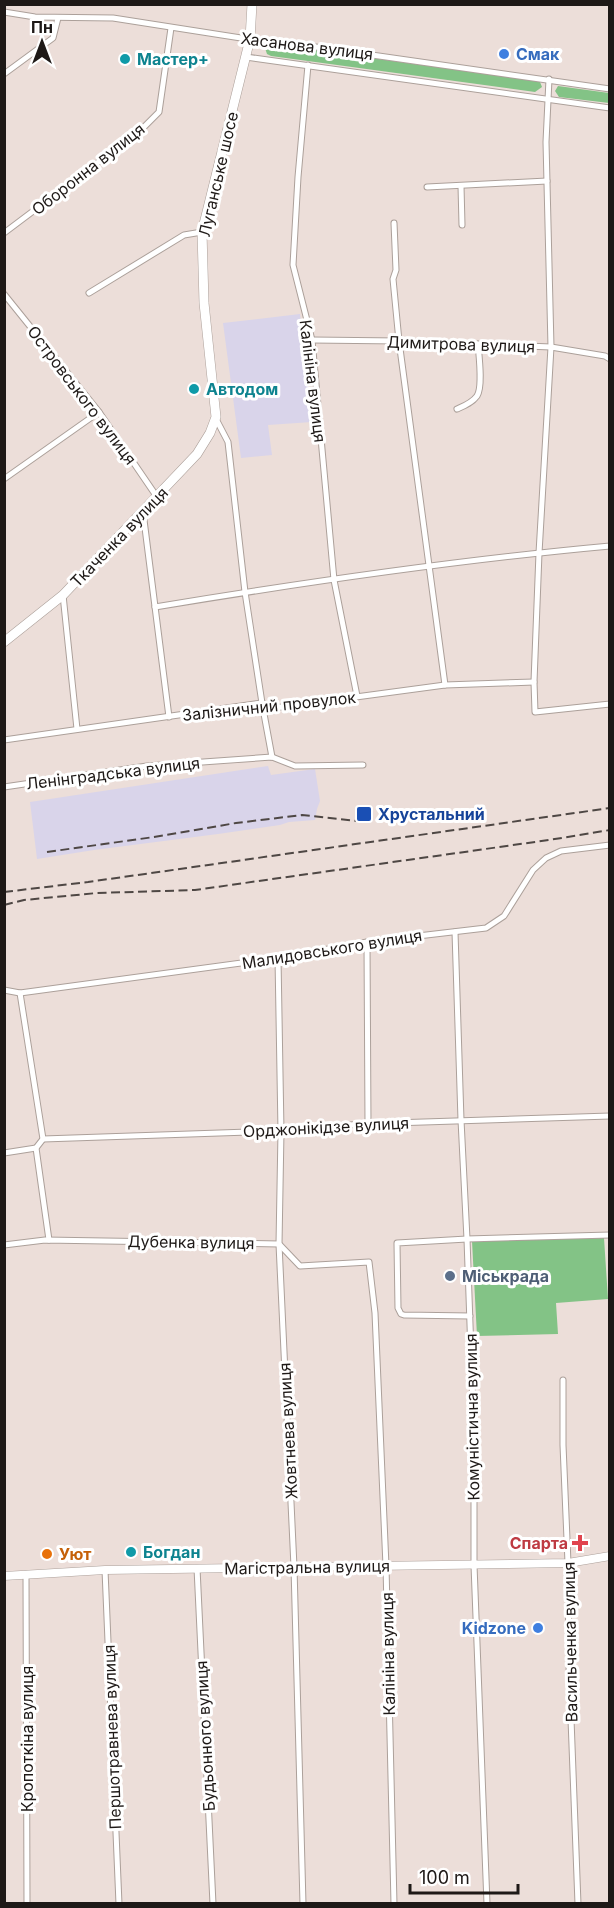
<svg xmlns="http://www.w3.org/2000/svg" width="614" height="1908" font-family="Inter,sans-serif">
  <rect width="100%" height="100%" fill="#ecded9"/>
  <!-- industrial -->
  <g fill="#d9d4ea">
    <path d="M 300,314 L 312,422 L 268,425 L 272,455 L 241,458 L 223,323 Z"/>
    <path d="M 268,766 L 271,775 L 315,769 L 320,801 L 317,809 L 315,820 L 289,822 L 280,825 L 218,834 L 94,850 L 37,859 L 30,802 Z"/>
  </g>
  <!-- green -->
  <g fill="#83c386">
    <path d="M 271,44 L 537,81 L 540,82 L 542,87 L 535,92 L 271,56 L 267,54 L 265,48 Z"/>
    <path d="M 558,86 L 609,93 L 609,103 L 559,97 L 555,91 Z"/>
    <path d="M 604,1238 L 608,1299 L 556,1303 L 558,1334 L 477,1336 L 472,1241 Z"/>
  </g>
  <g fill="none" stroke-linecap="round" stroke-linejoin="round">
    <defs>
      <g id="street">
        <path d="M 4,12 L 35,17 L 113,18 L 241,38 L 309,46 L 610,89"/>
        <path d="M 246,57 L 610,108"/>
        <path d="M 308,65 L 298,177 L 293,265 L 312,340 L 334,580 L 357,696"/>
        <path d="M 4,74 L 53,38 L 58,18"/>
        <path d="M 549,79 L 546,142 L 551,347 L 539,553 L 534,682 L 535,712 L 610,704"/>
        <path d="M 461,186 L 462,225"/>
        <path d="M 427,187 L 547,181"/>
        <path d="M 394,223 L 396,270 L 393,279 L 399,341 L 445,685"/>
        <path d="M 4,233 L 141,130 L 159,112 L 171,28"/>
        <path d="M 89,293 L 184,235 L 202,232"/>
        <path d="M 4,294 L 99,412 L 157,497"/>
        <path d="M 312,340 L 399,341 L 551,347 L 605,356 L 610,359"/>
        <path d="M 457,409 C 464,406 472,403 477,396 C 483,387 479,356 478,344"/>
        <path d="M 216,419 L 228,442 L 245,592 L 262,703 L 272,757"/>
        <path d="M 4,479 L 99,412"/>
        <path d="M 143,512 L 169,717"/>
        <path d="M 63,595 L 77,729"/>
        <path d="M 155,607 C 306,582 457,560 610,546"/>
        <path d="M 4,740 L 262,703 L 274,708 L 445,685 L 534,682"/>
        <path d="M 4,787 L 147,766 L 272,757 L 295,766 L 363,765"/>
        <path d="M 455,932 L 461,1120 L 467,1239 L 474,1438 L 474,1565 L 487,1904"/>
        <path d="M 367,942 L 368,1124"/>
        <path d="M 278,958 L 281,1131 L 279,1244 L 294,1567 L 303,1904"/>
        <path d="M 4,990 L 20,993 L 278,958 L 367,942 L 486,928 L 504,916 L 533,870 L 546,858 L 561,851 L 610,845"/>
        <path d="M 20,993 L 43,1139 L 36,1148 L 49,1240"/>
        <path d="M 43,1139 L 281,1131 L 361,1124 L 610,1116"/>
        <path d="M 4,1153 L 36,1148"/>
        <path d="M 4,1245 L 45,1240 L 279,1244 L 300,1266 L 369,1262 L 375,1313 L 386,1566 L 394,1904"/>
        <path d="M 470,1316 L 404,1315 L 401,1314 L 398,1308 L 397,1243 L 467,1239 L 610,1235"/>
        <path d="M 563,1380 L 563,1445 L 568,1563 L 569,1666 L 578,1904"/>
        <path d="M 197,1568 L 213,1904"/>
        <path d="M 105,1570 L 119,1904"/>
        <path d="M 26,1574 L 27,1904"/>
      </g>
      <path id="secondary" d="M 4,1576 L 105,1570 L 568,1563 L 610,1556"/>
      <path id="primary" d="M 4,642 L 63,595 L 197,454 L 210,433 L 216,417 L 204,303 L 202,232 L 250,39 L 252,4"/>
    </defs>
    <!-- street casing -->
    <use href="#street" stroke="#aca09a" stroke-width="7"/>
    <!-- secondary casing -->
    <use href="#secondary" stroke="#aca09a" stroke-width="9"/>
    <!-- primary casing -->
    <use href="#primary" stroke="#aca09a" stroke-width="10"/>
    <!-- street -->
    <use href="#street" stroke="#fff" stroke-width="5"/>
    <!-- secondary -->
    <use href="#secondary" stroke="#fff" stroke-width="8"/>
    <!-- primary -->
    <use href="#primary" stroke="#fff" stroke-width="9"/>
    <!-- rail -->
    <g stroke="#4e4744" stroke-width="2" stroke-dasharray="9 4.5" stroke-linecap="butt">
      <path d="M 47,852 L 154,837 L 236,823 L 302,815 L 365,822"/>
      <path d="M 4,892 L 88,882 L 610,808"/>
      <path d="M 4,905 L 24,900 L 97,893 L 195,890 L 549,840 L 610,830"/>
    </g>
  </g>
  <!-- markers -->
  <g fill="#3f7fe0" stroke="#fff" stroke-width="2">
    <circle cx="504" cy="54" r="6"/>
    <circle cx="538" cy="1628" r="6"/>
  </g>
  <g fill="#0f9aa8" stroke="#fff" stroke-width="2">
    <circle cx="125" cy="59" r="6"/>
    <circle cx="194" cy="389" r="6"/>
    <circle cx="131" cy="1552" r="6"/>
  </g>
  <rect fill="#1a4fb4" stroke="#fff" stroke-width="2" x="356" y="806" width="16" height="16" rx="3"/>
  <circle fill="#5c6f8a" stroke="#fff" stroke-width="2" cx="450" cy="1276" r="6"/>
  <path fill="#e0444e" stroke="#fff" stroke-width="2" d="M577 1534h6v6h6v6h-6v6h-6v-6h-6v-6h6z"/>
  <circle fill="#e8710a" stroke="#fff" stroke-width="2" cx="47" cy="1554" r="6"/>
  <g text-anchor="middle" stroke-width="6" stroke-linejoin="round" paint-order="stroke">
    <!-- street labels -->
    <g font-size="16" fill="#1e1917" stroke="#fff">
      <text transform="translate(307 46) rotate(7)" y="6">Хасанова вулиця</text>
      <text transform="translate(88 169) rotate(-38)" y="6">Оборонна вулиця</text>
      <text transform="translate(218 174) rotate(-77)" y="6">Луганське шосе</text>
      <text transform="translate(461 344) rotate(2)" y="6">Димитрова вулиця</text>
      <text transform="translate(313 381) rotate(83)" y="6">Калініна вулиця</text>
      <text transform="translate(82 395) rotate(53)" y="6">Островського вулиця</text>
      <text transform="translate(119 537) rotate(-46)" y="6">Ткаченка вулиця</text>
      <text transform="translate(269 706) rotate(-6)" y="6">Залізничний провулок</text>
      <text transform="translate(113 773) rotate(-7)" y="6">Ленінградська вулиця</text>
      <text transform="translate(332 949) rotate(-9)" y="6">Малидовського вулиця</text>
      <text transform="translate(326 1127) rotate(-3)" y="6">Орджонікідзе вулиця</text>
      <text transform="translate(191 1242) rotate(1)" y="6">Дубенка вулиця</text>
      <text transform="translate(472 1417) rotate(-91)" y="6">Комуністична вулиця</text>
      <text transform="translate(288 1431) rotate(-93)" y="6">Жовтнева вулиця</text>
      <text transform="translate(307 1567) rotate(-1)" y="6">Магістральна вулиця</text>
      <text transform="translate(570 1642) rotate(-91)" y="6">Васильченка вулиця</text>
      <text transform="translate(388 1654) rotate(-91)" y="6">Калініна вулиця</text>
      <text transform="translate(205 1736) rotate(-93)" y="6">Будьонного вулиця</text>
      <text transform="translate(112 1737) rotate(-92)" y="6">Першотравнева вулиця</text>
      <text transform="translate(27 1739) rotate(-90)" y="6">Кропоткіна вулиця</text>
    </g>
    <!-- shop labels -->
    <g font-size="16" font-weight="bold" fill="#366cbe" stroke="#fff" text-anchor="start">
      <text x="516" y="60">Смак</text>
      <text x="526" y="1634" text-anchor="end">Kidzone</text>
    </g>
    <!-- culture labels -->
    <g font-size="16" font-weight="bold" fill="#0d838f" stroke="#fff" text-anchor="start">
      <text x="137" y="65">Мастер+</text>
      <text x="206" y="395">Автодом</text>
      <text x="143" y="1558">Богдан</text>
    </g>
    <!-- transit labels -->
    <g font-size="16" font-weight="bold" fill="#164399" stroke="#fff" text-anchor="start">
      <text x="378" y="820">Хрустальний</text>
    </g>
    <!-- service labels -->
    <g font-size="16" font-weight="bold" fill="#4e5e75" stroke="#fff" text-anchor="start">
      <text x="462" y="1282">Міськрада</text>
    </g>
    <!-- health labels -->
    <g font-size="16" font-weight="bold" fill="#be3a42" stroke="#fff" text-anchor="end">
      <text x="568" y="1549">Спарта</text>
    </g>
    <!-- food labels -->
    <g font-size="16" font-weight="bold" fill="#c56008" stroke="#fff" text-anchor="start">
      <text x="59" y="1560">Уют</text>
    </g>
  </g>
  <!-- border -->
  <rect width="614" height="1908" fill="none" stroke="#1e1917" stroke-width="12"/>
  <!-- north arrow -->
  <g transform="translate(42 42)" stroke="#ffffff" stroke-width="4.5" paint-order="stroke">
  <path d="M0-4.5L10 22L0 15L-10 22Z" fill="#1e1917"/>
  <text y="-9" font-size="16" font-weight="bold" text-anchor="middle" fill="#1e1917">Пн</text>
  </g>
  <!-- scale -->
  <path d="M410 1884v9h108v-9" fill="none" stroke="#1e1917" stroke-width="3"/>
  <text x="419" y="1884" font-size="18" fill="#1e1917" stroke="#ffffff" stroke-width="4.5" paint-order="stroke">100 m</text>
</svg>
